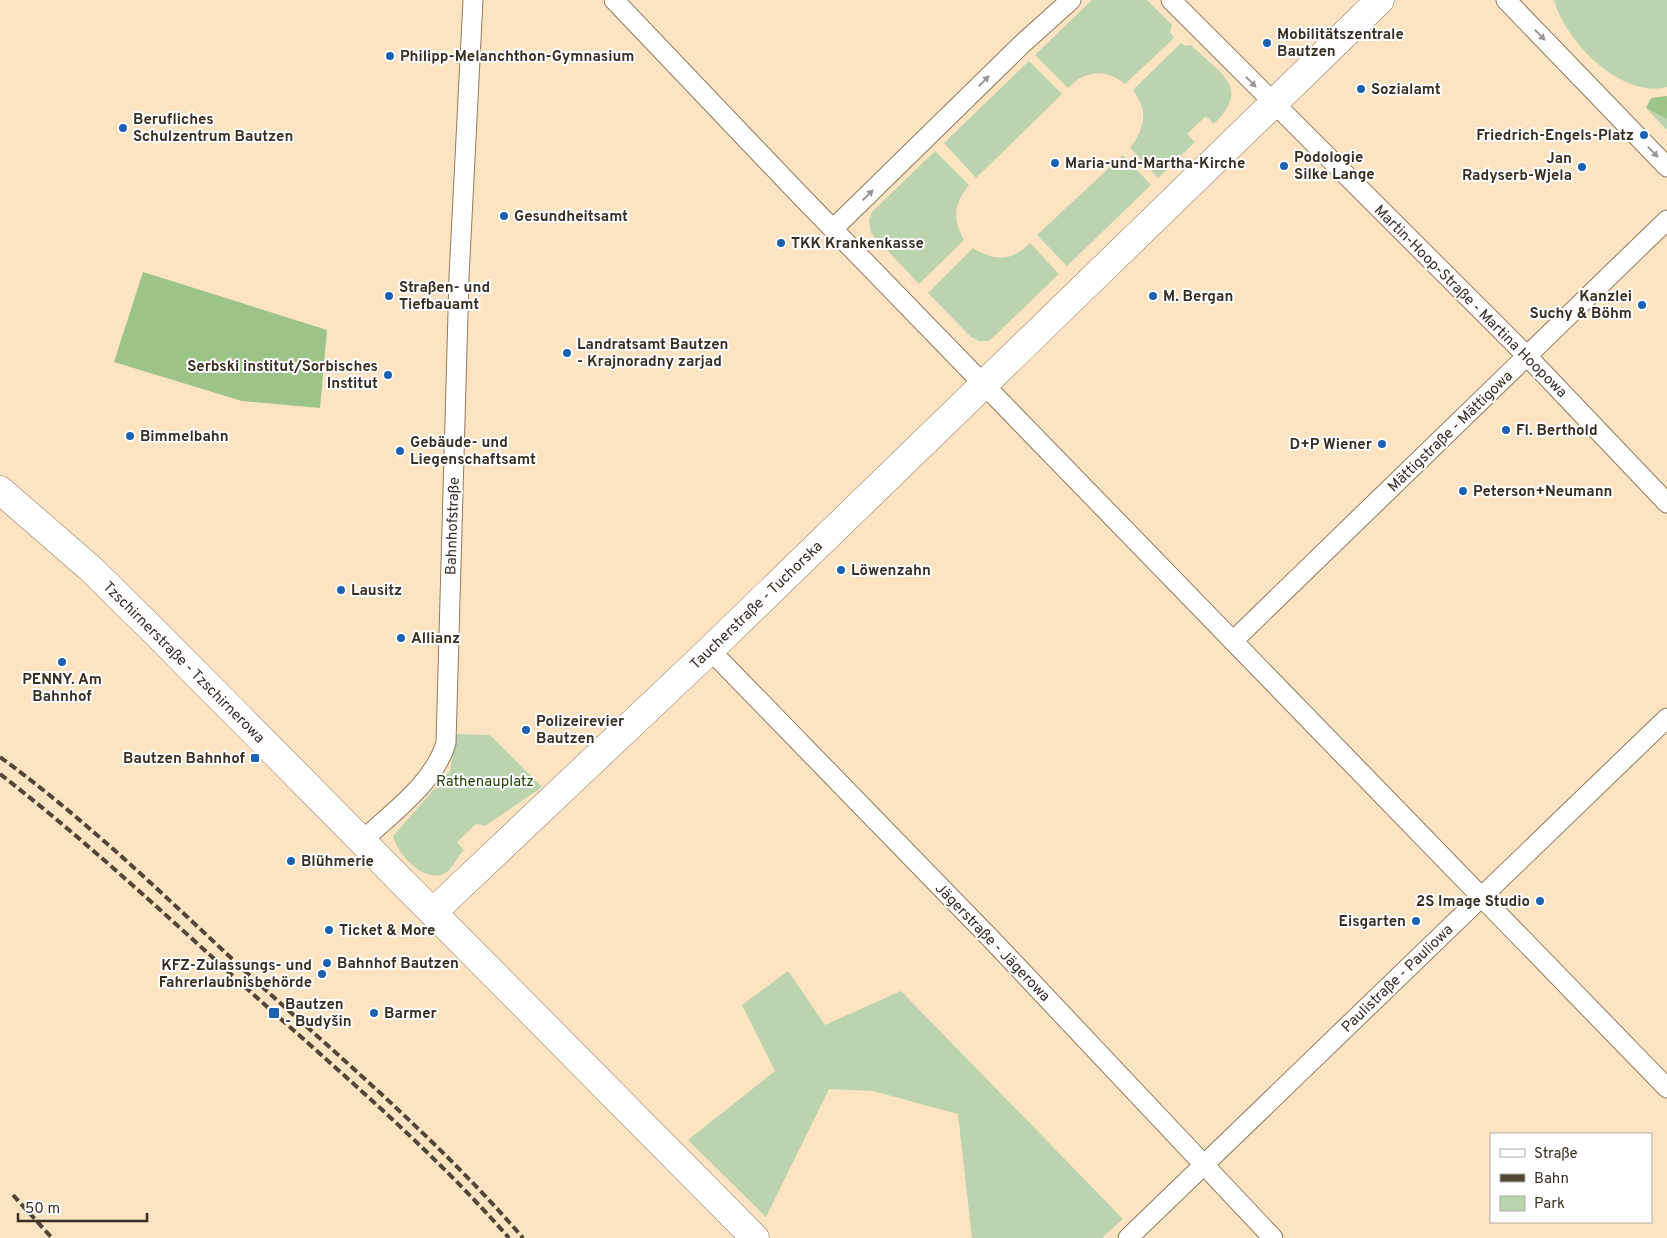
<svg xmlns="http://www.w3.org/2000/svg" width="1667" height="1238" font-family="Overpass,sans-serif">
  <rect width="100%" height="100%" fill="#fce3c2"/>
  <!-- green -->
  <g fill="#bbd4ae">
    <path d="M 1092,0 L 1147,0 L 1172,25 L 1170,32 L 1174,38 L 1125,84 C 1106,68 1085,70 1068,88 L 1035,55 Z"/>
    <path d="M 1554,0 L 1667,0 L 1667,87 C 1621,99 1565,41 1554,0 Z"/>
    <path d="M 1181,43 L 1185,46 L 1191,45 C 1220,74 1252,87 1214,124 L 1206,116 L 1187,134 L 1195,142 L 1158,178 L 1130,148 C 1145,128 1149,111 1133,90 Z"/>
    <path d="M 1029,61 L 1062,94 L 976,178 L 944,143 Z"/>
    <path d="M 1646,108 L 1667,119 L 1667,130 Z"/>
    <path d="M 935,151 L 969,185 C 954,204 952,218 964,240 L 919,284 L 871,233 L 869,220 L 872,212 Z"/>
    <path d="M 1123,155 L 1151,185 L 1067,266 L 1037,235 Z"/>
    <path d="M 1030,243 L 1059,274 L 989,341 L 979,341 L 971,337 L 928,293 L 973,248 C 994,261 1012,262 1030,243 Z"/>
    <path d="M 456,734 L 490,735 L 542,787 L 485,826 L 476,824 L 457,842 L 464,850 C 458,856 452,870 444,874 C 424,883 397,854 393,836 L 450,771 Z"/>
    <path d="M 788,971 L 825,1025 L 901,991 L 1123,1219 L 1102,1238 L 972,1238 L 958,1114 L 873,1091 L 829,1089 L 766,1217 L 688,1140 L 775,1071 L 742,1005 Z"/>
  </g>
  <!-- forest -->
  <g fill="#9cc388">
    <path d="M 1667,96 L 1667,119 L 1646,108 L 1651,98 Z"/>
    <path d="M 143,272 L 327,330 L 320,408 L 242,401 L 114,362 Z"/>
  </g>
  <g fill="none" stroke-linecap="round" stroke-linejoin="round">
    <defs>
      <g id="street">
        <path d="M 614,0 L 796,191 L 1667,1088"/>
        <path d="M 1171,0 L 1527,356 L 1667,503"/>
        <path d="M 1506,0 L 1667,167"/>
        <path d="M 833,229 L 1021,45 L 1071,0"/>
        <path d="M 1233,641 L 1667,220"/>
        <path d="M 710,650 L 993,941 L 1273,1238"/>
        <path d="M 363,840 C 393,812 434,783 446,743 L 459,277 L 473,0"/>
        <path d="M 1128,1238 L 1667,718"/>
      </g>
      <g id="secondary">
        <path d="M 0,490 L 91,569 L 156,633 L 755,1238"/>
        <path d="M 433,912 L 710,650 L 1380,0"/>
      </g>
    </defs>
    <!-- street casing -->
    <use href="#street" stroke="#917b5d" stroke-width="21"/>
    <!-- secondary casing -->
    <use href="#secondary" stroke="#917b5d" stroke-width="29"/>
    <!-- street -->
    <use href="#street" stroke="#fff" stroke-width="19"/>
    <!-- secondary -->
    <use href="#secondary" stroke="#fff" stroke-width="28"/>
    <!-- rail -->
    <g stroke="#514636" stroke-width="4" stroke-dasharray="8 4" stroke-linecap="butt">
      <path d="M 0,757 C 93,825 175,906 259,984 C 349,1065 444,1146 523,1238"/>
      <path d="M 0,774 C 89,843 171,920 254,995 C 341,1073 432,1150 509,1238"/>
      <path d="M 13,1195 L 52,1238"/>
    </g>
  </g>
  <!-- one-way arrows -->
  <defs><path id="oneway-solid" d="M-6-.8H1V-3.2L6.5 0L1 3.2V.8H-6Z" transform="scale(1.25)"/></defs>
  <g fill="#9c9790">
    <use href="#oneway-solid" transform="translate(1540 35) rotate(46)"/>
    <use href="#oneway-solid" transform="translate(984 81) rotate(-45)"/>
    <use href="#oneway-solid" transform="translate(1251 82) rotate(46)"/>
    <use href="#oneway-solid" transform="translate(1653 152) rotate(46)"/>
    <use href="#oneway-solid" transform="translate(868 195) rotate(-44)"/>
  </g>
  <!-- markers -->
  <g fill="#1b61b1" stroke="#fff" stroke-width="2">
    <circle cx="1267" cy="43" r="5"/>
    <circle cx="390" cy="56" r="5"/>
    <circle cx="1361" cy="89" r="5"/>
    <circle cx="123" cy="128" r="5"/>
    <circle cx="1644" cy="135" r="5"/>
    <circle cx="1055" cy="163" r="5"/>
    <circle cx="1284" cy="166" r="5"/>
    <circle cx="1582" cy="167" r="5"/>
    <circle cx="504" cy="216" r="5"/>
    <circle cx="781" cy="243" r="5"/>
    <circle cx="389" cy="296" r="5"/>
    <circle cx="1153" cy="296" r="5"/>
    <circle cx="1642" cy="305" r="5"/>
    <circle cx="567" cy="353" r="5"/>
    <circle cx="388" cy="375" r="5"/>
    <circle cx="1506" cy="430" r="5"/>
    <circle cx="130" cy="436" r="5"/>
    <circle cx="1382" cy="444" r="5"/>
    <circle cx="400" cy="451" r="5"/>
    <circle cx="1463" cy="491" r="5"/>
    <circle cx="841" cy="570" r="5"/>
    <circle cx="341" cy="590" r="5"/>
    <circle cx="401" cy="638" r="5"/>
    <circle cx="62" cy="662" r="5"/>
    <circle cx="526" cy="730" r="5"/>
    <rect x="250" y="753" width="10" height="10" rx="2.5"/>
    <circle cx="291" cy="861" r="5"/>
    <circle cx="1540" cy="901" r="5"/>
    <circle cx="1416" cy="921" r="5"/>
    <circle cx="329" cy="930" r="5"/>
    <circle cx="327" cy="963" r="5"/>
    <circle cx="322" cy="974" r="5"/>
    <rect x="268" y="1007" width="12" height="12" rx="2.5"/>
    <circle cx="374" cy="1013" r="5"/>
  </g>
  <g text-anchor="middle" stroke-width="4" stroke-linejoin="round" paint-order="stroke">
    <!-- poi labels -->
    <g font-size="15" font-weight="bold" fill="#382f22" stroke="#fff" text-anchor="start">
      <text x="1277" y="39">Mobilitätszentrale<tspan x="1277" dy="17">Bautzen</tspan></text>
      <text x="400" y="61">Philipp-Melanchthon-Gymnasium</text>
      <text x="1371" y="94">Sozialamt</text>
      <text x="133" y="124">Berufliches<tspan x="133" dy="17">Schulzentrum Bautzen</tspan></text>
      <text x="1634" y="140" text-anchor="end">Friedrich-Engels-Platz</text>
      <text x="1294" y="162">Podologie<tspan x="1294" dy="17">Silke Lange</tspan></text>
      <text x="1572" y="163" text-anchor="end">Jan<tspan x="1572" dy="17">Radyserb-Wjela</tspan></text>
      <text x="1065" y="168">Maria-und-Martha-Kirche</text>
      <text x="514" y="221">Gesundheitsamt</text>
      <text x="791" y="248">TKK Krankenkasse</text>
      <text x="399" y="292">Straßen- und<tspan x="399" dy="17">Tiefbauamt</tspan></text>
      <text x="1163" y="301">M. Bergan</text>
      <text x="1632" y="301" text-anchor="end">Kanzlei<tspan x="1632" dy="17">Suchy &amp; Böhm</tspan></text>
      <text x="577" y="349">Landratsamt Bautzen<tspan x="577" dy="17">- Krajnoradny zarjad</tspan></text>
      <text x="378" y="371" text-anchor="end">Serbski institut/Sorbisches<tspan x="378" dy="17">Institut</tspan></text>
      <text x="1516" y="435">Fl. Berthold</text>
      <text x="140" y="441">Bimmelbahn</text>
      <text x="410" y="447">Gebäude- und<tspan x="410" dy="17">Liegenschaftsamt</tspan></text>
      <text x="1372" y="449" text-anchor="end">D+P Wiener</text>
      <text x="1473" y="496">Peterson+Neumann</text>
      <text x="851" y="575">Löwenzahn</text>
      <text x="351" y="595">Lausitz</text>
      <text x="411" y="643">Allianz</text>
      <text x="62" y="684" text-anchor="middle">PENNY. Am<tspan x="62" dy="17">Bahnhof</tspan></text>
      <text x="536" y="726">Polizeirevier<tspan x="536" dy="17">Bautzen</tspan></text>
      <text x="245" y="763" text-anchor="end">Bautzen Bahnhof</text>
      <text x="301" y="866">Blühmerie</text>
      <text x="1530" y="906" text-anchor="end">2S Image Studio</text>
      <text x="1406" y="926" text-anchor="end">Eisgarten</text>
      <text x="339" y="935">Ticket &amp; More</text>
      <text x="337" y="968">Bahnhof Bautzen</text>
      <text x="312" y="970" text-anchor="end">KFZ-Zulassungs- und<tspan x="312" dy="17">Fahrerlaubnisbehörde</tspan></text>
      <text x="285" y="1009">Bautzen<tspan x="285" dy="17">- Budyšin</tspan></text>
      <text x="384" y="1018">Barmer</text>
    </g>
    <!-- street labels -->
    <g font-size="15" fill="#382f22" stroke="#fff">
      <text transform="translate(1471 301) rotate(45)" y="5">Martin-Hoop-Straße - Martina Hoopowa</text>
      <text transform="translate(1450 431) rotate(-44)" y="5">Mättigstraße - Mättigowa</text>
      <text transform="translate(452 526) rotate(-88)" y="5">Bahnhofstraße</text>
      <text transform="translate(756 605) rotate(-44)" y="5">Taucherstraße - Tuchorska</text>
      <text transform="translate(184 662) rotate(45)" y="5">Tzschirnerstraße - Tzschirnerowa</text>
      <text transform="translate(993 942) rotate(46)" y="5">Jägerstraße - Jägerowa</text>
      <text transform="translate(1397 978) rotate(-44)" y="5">Paulistraße - Pauliowa</text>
    </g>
    <!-- park labels -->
    <g font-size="15" fill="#224506" stroke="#fff">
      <text x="485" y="786">Rathenauplatz</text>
    </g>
  </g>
  <!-- legend -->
  <rect x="1490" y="1133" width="162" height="90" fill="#ffffff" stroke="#afaca7"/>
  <rect x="1500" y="1149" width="25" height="8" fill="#ffffff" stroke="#afaca7"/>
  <text x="1534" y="1158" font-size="15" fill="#382f22">Straße</text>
  <rect x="1500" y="1174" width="25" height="8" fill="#514636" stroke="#afaca7"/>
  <text x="1534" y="1183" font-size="15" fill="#382f22">Bahn</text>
  <rect x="1500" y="1196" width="25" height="15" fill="#bbd4ae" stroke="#afaca7"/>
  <text x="1534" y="1208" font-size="15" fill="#382f22">Park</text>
  <!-- scale -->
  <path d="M18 1213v8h129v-8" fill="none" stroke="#382f22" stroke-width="2.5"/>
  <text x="25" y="1213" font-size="15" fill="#382f22" stroke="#ffffff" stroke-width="4" paint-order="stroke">50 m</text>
</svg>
